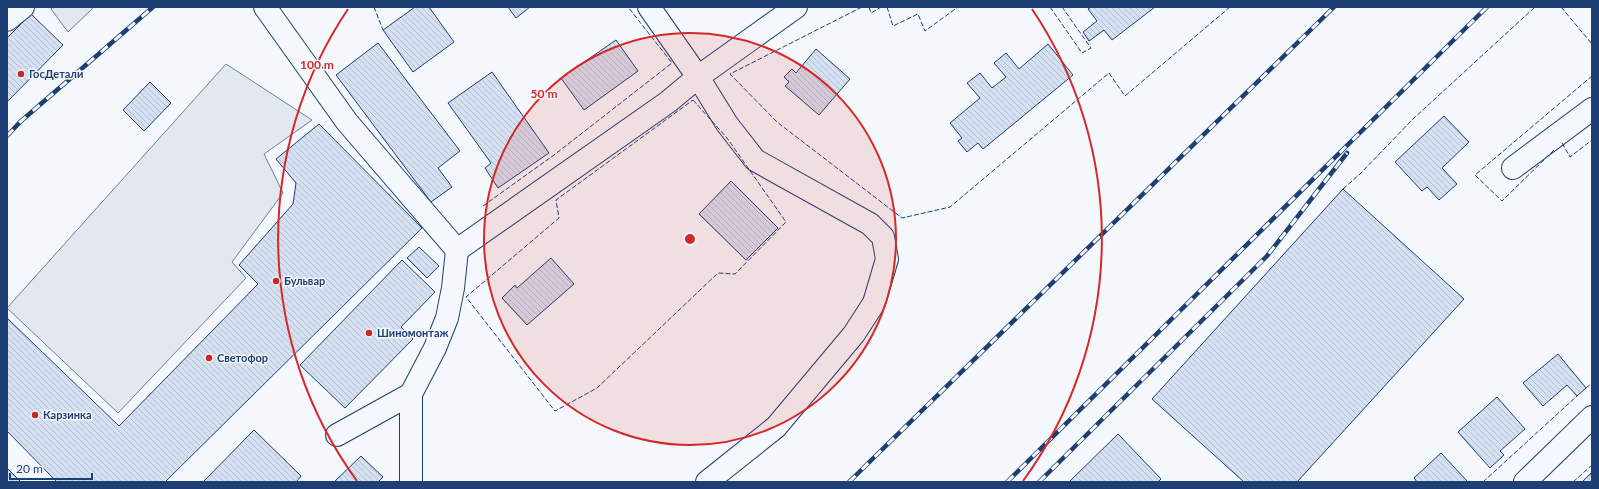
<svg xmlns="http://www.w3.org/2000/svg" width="1599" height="489" font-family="Lato,sans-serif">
  <defs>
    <pattern id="building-back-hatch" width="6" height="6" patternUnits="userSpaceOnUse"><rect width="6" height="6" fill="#d5e0f0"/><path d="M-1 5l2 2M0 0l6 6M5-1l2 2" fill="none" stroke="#b6c1d1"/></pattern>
  </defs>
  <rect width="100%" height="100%" fill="#f4f7fb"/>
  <!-- parking -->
  <g fill="#e3e8f0" stroke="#687fa3">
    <path d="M 53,7 L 94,7 L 68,32 L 51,9 Z"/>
    <path d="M 226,64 L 312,120 L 264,154 L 283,193 L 232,262 L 246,278 L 118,413 L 7,308 Z"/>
  </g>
  <!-- building -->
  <g fill="url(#building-back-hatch)" stroke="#1d3f73">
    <path d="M 415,7 L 429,7 L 454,42 L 413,72 L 383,30 Z"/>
    <path d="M 508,7 L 530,7 L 516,18 Z"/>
    <path d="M 1091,7 L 1155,7 L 1112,40 L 1104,30 L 1089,41 L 1083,32 L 1097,21 L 1088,9 Z"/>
    <path d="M 31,14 L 63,45 L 7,102 L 7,38 Z"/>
    <path d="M 616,40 L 638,71 L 584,110 L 561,78 Z"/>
    <path d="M 378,43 L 460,151 L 438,168 L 452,187 L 431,202 L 336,75 Z"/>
    <path d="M 1048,44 L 1073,75 L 983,149 L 978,143 L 967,152 L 958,141 L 962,138 L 950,123 L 980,98 L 967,83 L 980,73 L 992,88 L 1006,77 L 994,63 L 1006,53 L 1019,69 Z"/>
    <path d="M 816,49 L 850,79 L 819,115 L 785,86 L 789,82 L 784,77 L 792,69 L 796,73 Z"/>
    <path d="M 492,72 L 549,153 L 498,188 L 485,168 L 491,163 L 448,103 Z"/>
    <path d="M 150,82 L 171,103 L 144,131 L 123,110 Z"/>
    <path d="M 1444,116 L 1469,142 L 1442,168 L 1457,184 L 1439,200 L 1427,187 L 1422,191 L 1395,162 Z"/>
    <path d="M 319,124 L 422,228 L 165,482 L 57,482 L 7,431 L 7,318 L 119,426 L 258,284 L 239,265 L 293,204 L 296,183 L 276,159 Z"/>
    <path d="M 731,181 L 778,228 L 746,260 L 699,214 Z"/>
    <path d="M 1343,189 L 1464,299 L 1297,482 L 1244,482 L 1152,399 Z"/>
    <path d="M 419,247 L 439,266 L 427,278 L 407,258 Z"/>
    <path d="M 551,258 L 574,284 L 527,325 L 502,298 L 515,285 L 517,288 Z"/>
    <path d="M 402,260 L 435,292 L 401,327 L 413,339 L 345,408 L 300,365 Z"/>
    <path d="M 1558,354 L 1586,388 L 1577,396 L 1567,385 L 1543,406 L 1523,383 Z"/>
    <path d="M 1497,397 L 1525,429 L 1500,451 L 1504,455 L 1490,468 L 1458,432 Z"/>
    <path d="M 254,430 L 301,476 L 296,482 L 203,482 Z"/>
    <path d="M 1118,434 L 1161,479 L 1158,482 L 1069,482 Z"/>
    <path d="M 1441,453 L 1468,482 L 1417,482 L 1414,478 Z"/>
    <path d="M 361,456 L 383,477 L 378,482 L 334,482 Z"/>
    <path d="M 7,468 L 21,482 L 7,482 Z"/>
    <path d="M 1591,473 L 1592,482 L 1582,482 Z"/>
  </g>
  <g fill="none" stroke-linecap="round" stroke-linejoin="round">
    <defs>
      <g id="minor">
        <path d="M 265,7 L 347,122 L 457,250 L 453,288 L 447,318 L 435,348 L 411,394 L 411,482"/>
        <path d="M 649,7 L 698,77 L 727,124 L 755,160 L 870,224 L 883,237 L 887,259 L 874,303 L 854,334 L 776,427 L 707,482"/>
        <path d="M 7,20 L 23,7"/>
        <path d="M 1513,168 L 1592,109"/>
        <path d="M 457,250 L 668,102 L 698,77 L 796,7"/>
        <path d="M 337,435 L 411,394"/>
        <path d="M 1525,482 L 1592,417"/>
      </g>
    </defs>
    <!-- minor casing -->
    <use href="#minor" stroke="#1d3f73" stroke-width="24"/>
    <!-- minor -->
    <use href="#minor" stroke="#f4f7fb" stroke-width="22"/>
    <defs>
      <g id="rail">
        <path d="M 7,136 L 20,122 L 153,7"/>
        <path d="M 849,482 L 1334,7"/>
        <path d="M 1007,482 L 1487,7"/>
        <path d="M 1039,482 L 1267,256 L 1347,153"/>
      </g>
    </defs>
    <!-- rail casing -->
    <use href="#rail" stroke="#1d3f73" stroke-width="4.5"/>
    <!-- rail -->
    <use href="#rail" stroke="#f4f7fb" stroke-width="3" stroke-dasharray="9" stroke-linecap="butt"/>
    <!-- fence -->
    <g stroke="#1d3f73" stroke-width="1" stroke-dasharray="5 2" stroke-linecap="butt">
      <path d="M 374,7 L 383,30"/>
      <path d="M 862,7 L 730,74 L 777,122 L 902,218 L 950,207 L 1109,73 L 1125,96 L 1230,7"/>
      <path d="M 869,7 L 871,13 L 881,7"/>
      <path d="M 887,7 L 893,26 L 918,14 L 925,31 L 958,7"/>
      <path d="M 994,7 L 995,7"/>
      <path d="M 1050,7 L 1082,53 L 1091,48 L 1062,7"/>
      <path d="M 1561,7 L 1592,44"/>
      <path d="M 693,100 L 727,138 L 786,222 L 735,274 L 718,273 L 597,388 L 555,411 L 466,297 L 559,218 L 556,200 Z"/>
      <path d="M 1562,143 L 1570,157 L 1592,140"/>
      <path d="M 1554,150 L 1502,201 L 1475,175 L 1592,76"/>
      <path d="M 1343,189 L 1360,174 L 1413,119 L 1535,7"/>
      <path d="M 483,206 L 554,155 L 672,63 L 628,7"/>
      <path d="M 1586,388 L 1592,383"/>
      <path d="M 1483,482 L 1577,396"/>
      <path d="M 1573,482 L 1592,465"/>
    </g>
  </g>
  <!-- distance rings -->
  <circle cx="690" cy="239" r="206" fill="#d62828" fill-opacity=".12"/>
  <g fill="none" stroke="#d62828" stroke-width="2">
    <circle cx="690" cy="239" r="206"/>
    <path d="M357 481A412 412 0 0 1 348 9M1032 9A412 412 0 0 1 1023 481"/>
  </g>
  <!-- markers -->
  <g fill="#c62828" stroke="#f4f7fb" stroke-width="1.5">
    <circle cx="21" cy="74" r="4"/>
    <circle cx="276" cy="281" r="4"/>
    <circle cx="369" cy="333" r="4"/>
    <circle cx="209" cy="358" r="4"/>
    <circle cx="35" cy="415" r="4"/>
  </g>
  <g text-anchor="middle" stroke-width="3" stroke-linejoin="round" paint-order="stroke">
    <!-- poi labels -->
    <g font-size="11" font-weight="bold" fill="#1d3f73" stroke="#f4f7fb" text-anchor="start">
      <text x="29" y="78">ГосДетали</text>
      <text x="284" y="285">Бульвар</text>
      <text x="377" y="337">Шиномонтаж</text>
      <text x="217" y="362">Светофор</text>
      <text x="43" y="419">Карзинка</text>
    </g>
  </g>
  <circle cx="690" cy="239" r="6" fill="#d62828" stroke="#f4f7fb" stroke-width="2"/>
  <g font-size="12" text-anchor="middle" font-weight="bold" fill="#d62828" stroke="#f4f7fb" stroke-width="3" stroke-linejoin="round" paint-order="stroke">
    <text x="317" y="69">100 m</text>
    <text x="544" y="98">50 m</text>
  </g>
  <!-- border -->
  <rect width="1599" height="489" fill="none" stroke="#1d3f73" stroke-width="16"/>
  <!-- scale -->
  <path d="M10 473v6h82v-6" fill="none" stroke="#1d3f73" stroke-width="2"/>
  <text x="16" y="473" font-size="12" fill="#1d3f73" stroke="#f4f7fb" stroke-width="3" paint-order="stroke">20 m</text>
</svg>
